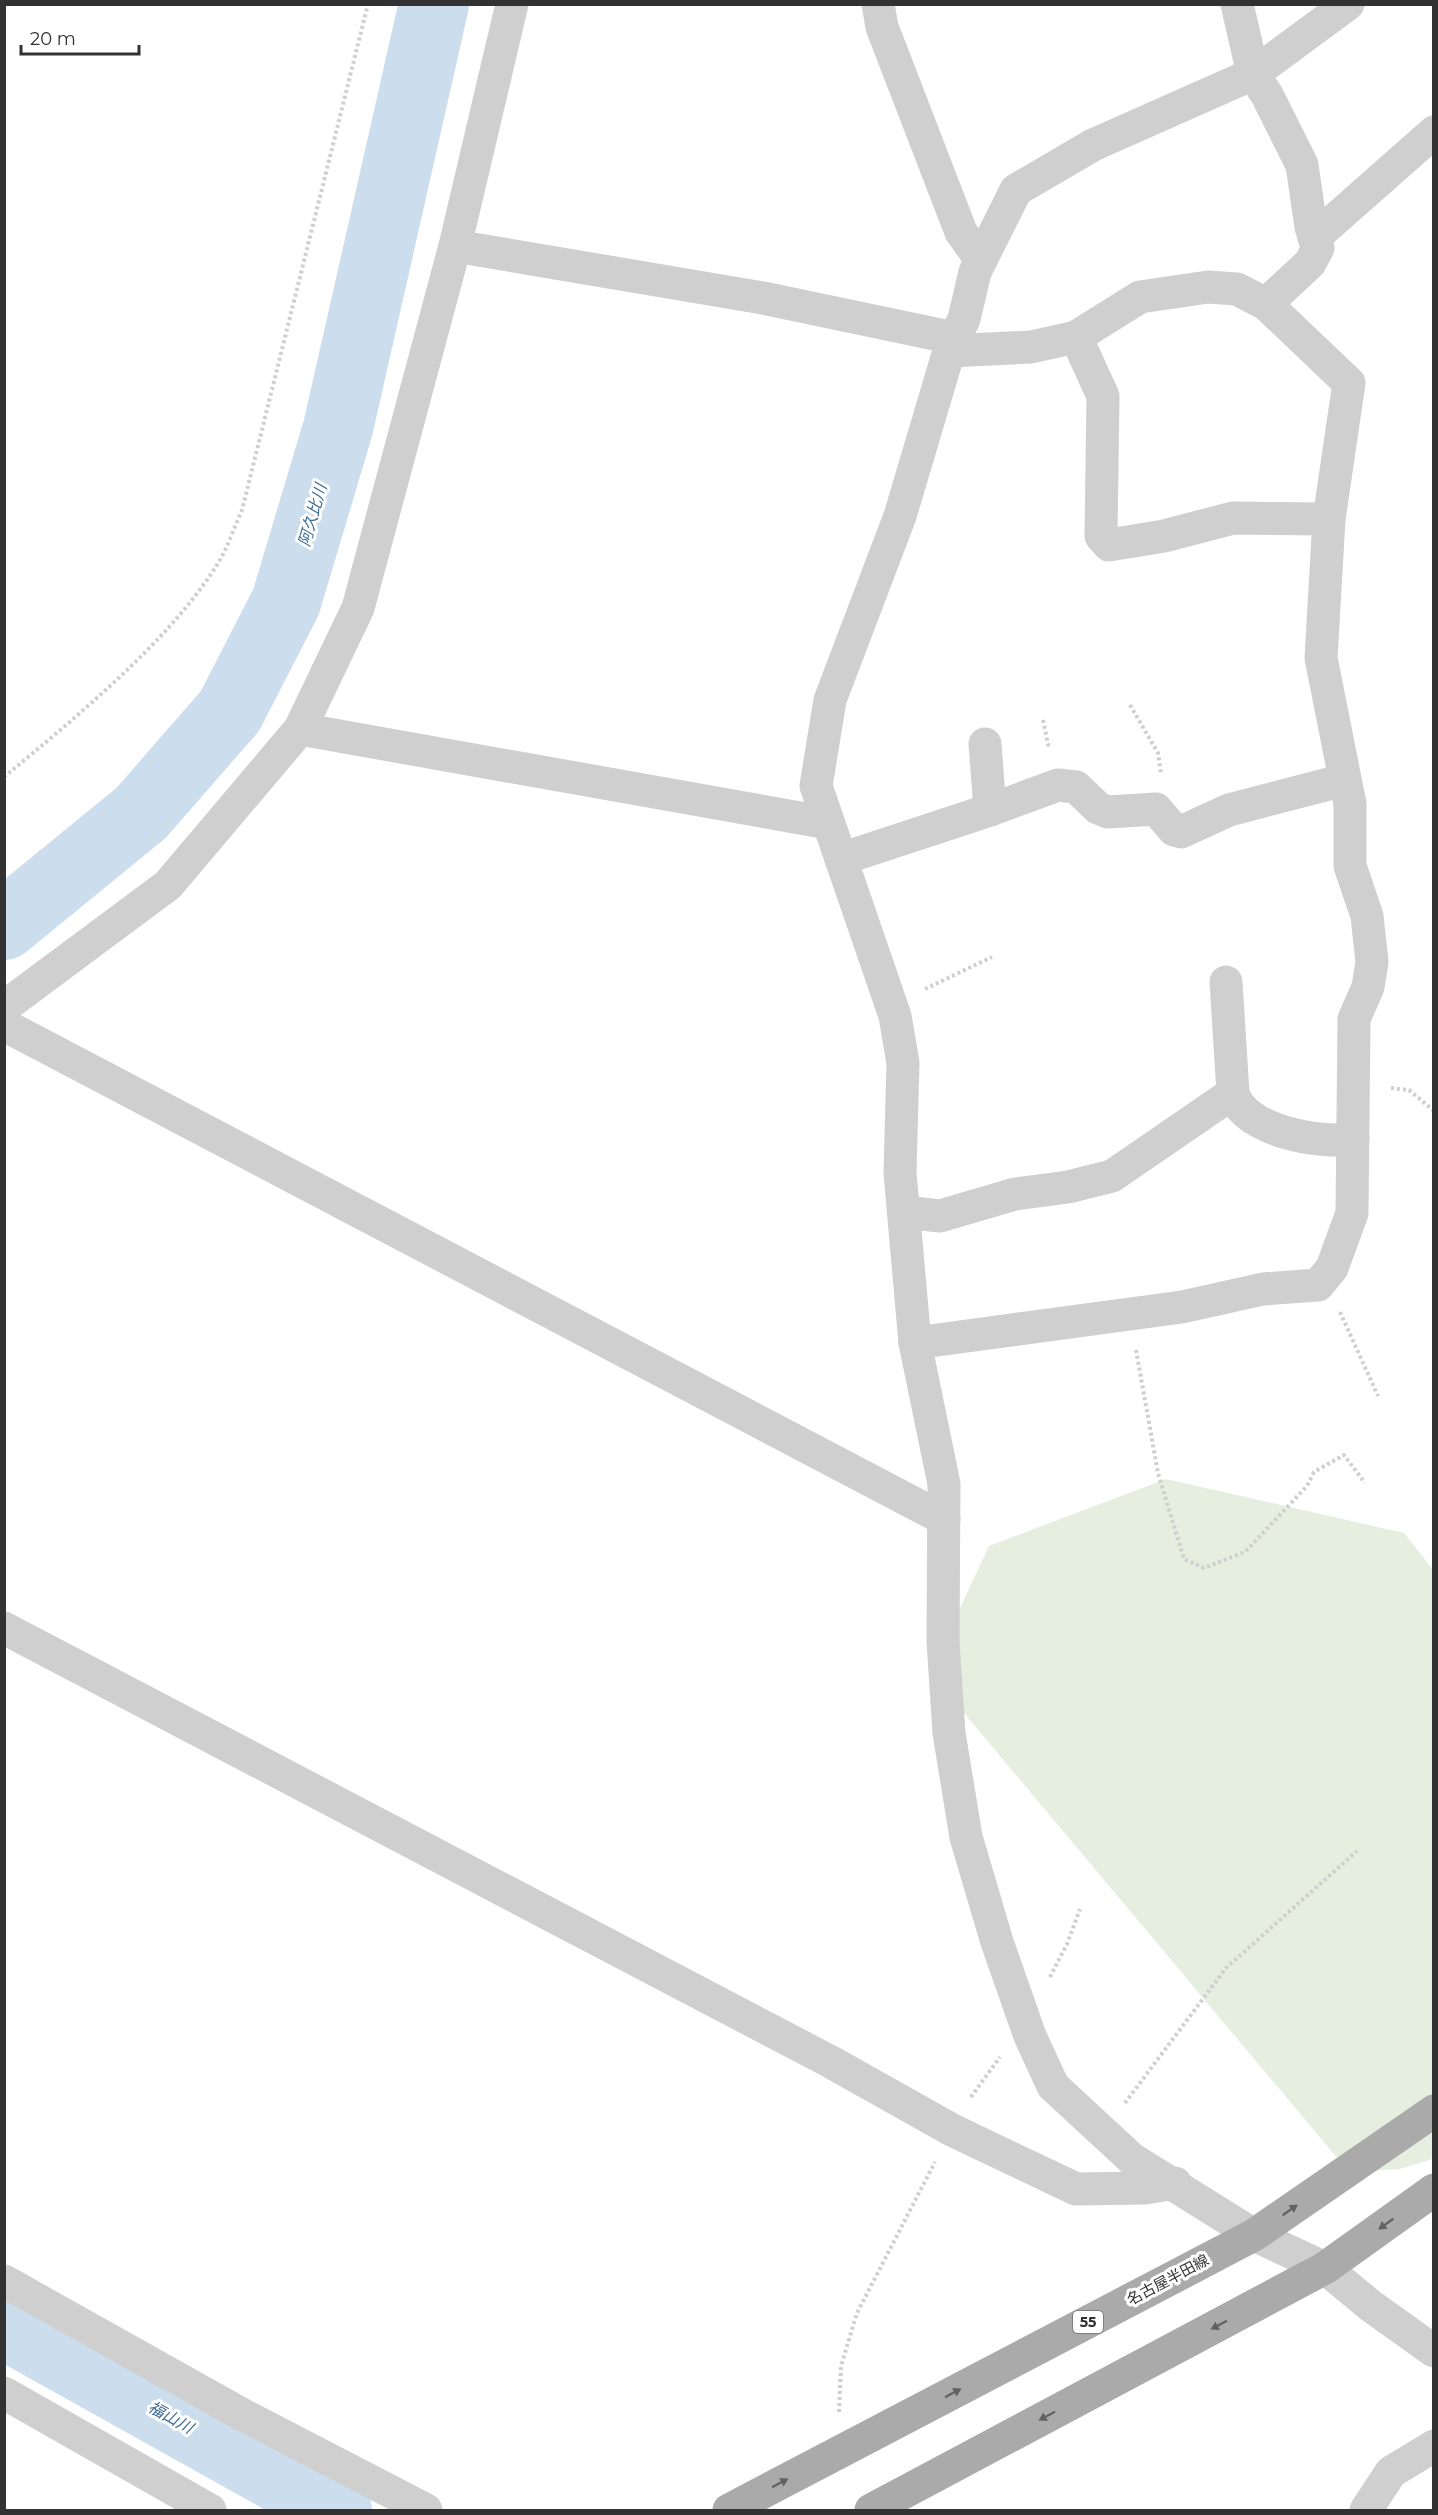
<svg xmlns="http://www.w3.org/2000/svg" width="1438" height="2515" font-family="Montserrat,'Noto Sans JP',sans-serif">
  <rect width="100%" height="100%" fill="#fff"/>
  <!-- green -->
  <path fill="#e6eee0" d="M 1166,1479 L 1404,1533 L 1434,1571 L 1433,2159 L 1399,2169 L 1349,2172 L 938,1682 L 953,1623 L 989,1546 Z"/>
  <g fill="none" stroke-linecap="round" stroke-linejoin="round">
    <!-- river -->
    <g stroke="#cde" stroke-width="70">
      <path d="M 4,925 L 141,813 L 230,711 L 286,602 L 338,428 L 434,4"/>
      <path d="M 4,2324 L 337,2510"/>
    </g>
    <!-- path -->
    <g stroke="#cfcfcf" stroke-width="4" stroke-dasharray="3 3" stroke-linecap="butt">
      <path d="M 1130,705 L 1158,753 L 1161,774"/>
      <path d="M 1043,720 L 1049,749"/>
      <path d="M 4,777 C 74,719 166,644 215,568 C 227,550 234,528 242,510 L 368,4"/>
      <path d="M 925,989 L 992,957"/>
      <path d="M 1391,1088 L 1409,1090 L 1434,1111"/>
      <path d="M 1340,1312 L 1378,1396"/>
      <path d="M 1136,1350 L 1158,1473 L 1184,1559 L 1204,1568 L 1245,1552 L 1307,1486 L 1314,1472 L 1344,1455 L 1365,1483"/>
      <path d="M 1050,1977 L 1067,1944 L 1080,1909"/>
      <path d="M 971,2097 L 1000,2057"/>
      <path d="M 1125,2103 L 1226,1968 L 1357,1851"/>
      <path d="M 839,2412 L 841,2366 L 857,2313 L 935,2162"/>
    </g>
    <!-- minor -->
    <g stroke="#cfcfcf" stroke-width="33">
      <path d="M 878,4 L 882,27 L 961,232 L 981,260"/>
      <path d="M 1237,4 L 1253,74 L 1267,95 L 1302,165 L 1311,227 L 1318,248 L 1310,263 L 1266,304"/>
      <path d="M 1348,4 L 1253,74 L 1093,145 L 1016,190 L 975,272 L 964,319 L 949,351 L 900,516 L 830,700 L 816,786 L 895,1016 L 903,1063 L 900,1173 L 915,1343 L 944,1484 L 943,1641 L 949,1733 L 966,1837 L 997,1942 L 1030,2036 L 1053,2086 L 1132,2159 L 1254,2235 L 1325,2268 L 1371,2306 L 1434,2351"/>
      <path d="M 1314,238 L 1434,132"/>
      <path d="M 455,246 L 763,298 L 954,338"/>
      <path d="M 949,351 L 1031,347 L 1076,337 L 1103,396 L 1101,536 L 1109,545 L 1164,536 L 1233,518 L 1329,519"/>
      <path d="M 300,729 L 828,823"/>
      <path d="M 990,810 L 1058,785 L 1076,787 L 1098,808 L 1108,812 L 1156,809 L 1174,830 L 1181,832 L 1229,810 L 1344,780"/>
      <path d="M 841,859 L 990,810 L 985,744"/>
      <path d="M 4,1007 L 168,885 L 300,729 L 358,608 L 455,246 L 512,4"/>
      <path d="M 4,1025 L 944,1519"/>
      <path d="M 1233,1093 C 1244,1131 1319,1144 1353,1139"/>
      <path d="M 904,1212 L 940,1216 L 1015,1194 L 1068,1187 L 1112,1176 L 1233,1093 L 1226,982"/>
      <path d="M 915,1343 L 1182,1307 L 1263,1289 L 1318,1285 L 1332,1268 L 1352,1213 L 1354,1019 L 1368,987 L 1372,962 L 1367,916 L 1350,866 L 1350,804 L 1321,658 L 1329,519 L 1349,383 L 1266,304 L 1237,289 L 1208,287 L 1140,297 L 1076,337"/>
      <path d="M 4,1628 L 831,2062 L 952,2130 L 1076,2189 L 1145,2188 L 1175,2183"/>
      <path d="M 4,2281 L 243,2415 L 426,2510"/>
      <path d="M 4,2393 L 210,2510"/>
      <path d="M 1366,2510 L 1391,2472 L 1434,2446"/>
    </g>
    <!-- major -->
    <g stroke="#aaa" stroke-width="33">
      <path d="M 729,2510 L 1254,2235 L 1434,2111"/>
      <path d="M 871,2510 L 1325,2268 L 1434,2190"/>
    </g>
  </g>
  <!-- one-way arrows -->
  <defs><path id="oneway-solid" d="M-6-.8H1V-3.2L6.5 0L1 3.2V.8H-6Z" transform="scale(1.5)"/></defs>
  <g fill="#626262">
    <use href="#oneway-solid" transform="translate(1290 2210) rotate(-35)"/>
    <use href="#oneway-solid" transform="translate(1386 2224) rotate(144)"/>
    <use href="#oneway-solid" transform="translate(1219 2325) rotate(152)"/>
    <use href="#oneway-solid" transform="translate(953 2393) rotate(-28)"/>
    <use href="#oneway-solid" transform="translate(1047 2416) rotate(152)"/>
    <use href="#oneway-solid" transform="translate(780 2483) rotate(-28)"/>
  </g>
  <g text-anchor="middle" stroke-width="6" stroke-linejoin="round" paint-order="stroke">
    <!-- shield labels -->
    <rect fill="#fff" stroke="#707070" stroke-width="1.5" x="1073" y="2311" width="30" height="22" rx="4.5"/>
    <g font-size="14" font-weight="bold" fill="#323232">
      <text x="1088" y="2327">55</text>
    </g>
    <!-- street labels -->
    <g font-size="15" fill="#323232" stroke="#fff">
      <text transform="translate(1168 2280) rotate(-28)" y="5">名古屋半田線</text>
    </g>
    <!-- water labels -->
    <g font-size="16" font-style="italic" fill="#3d6a97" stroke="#fff">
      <text transform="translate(312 515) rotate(-74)" y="6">阿久比川</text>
      <text transform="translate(171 2417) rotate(29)" y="6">福山川</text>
    </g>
  </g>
  <!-- border -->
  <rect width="1438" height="2515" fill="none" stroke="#323232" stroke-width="12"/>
  <!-- scale -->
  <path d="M21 45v9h118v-9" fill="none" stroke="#323232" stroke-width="3"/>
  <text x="30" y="45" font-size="18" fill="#323232" stroke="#ffffff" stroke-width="4.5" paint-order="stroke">20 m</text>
</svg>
